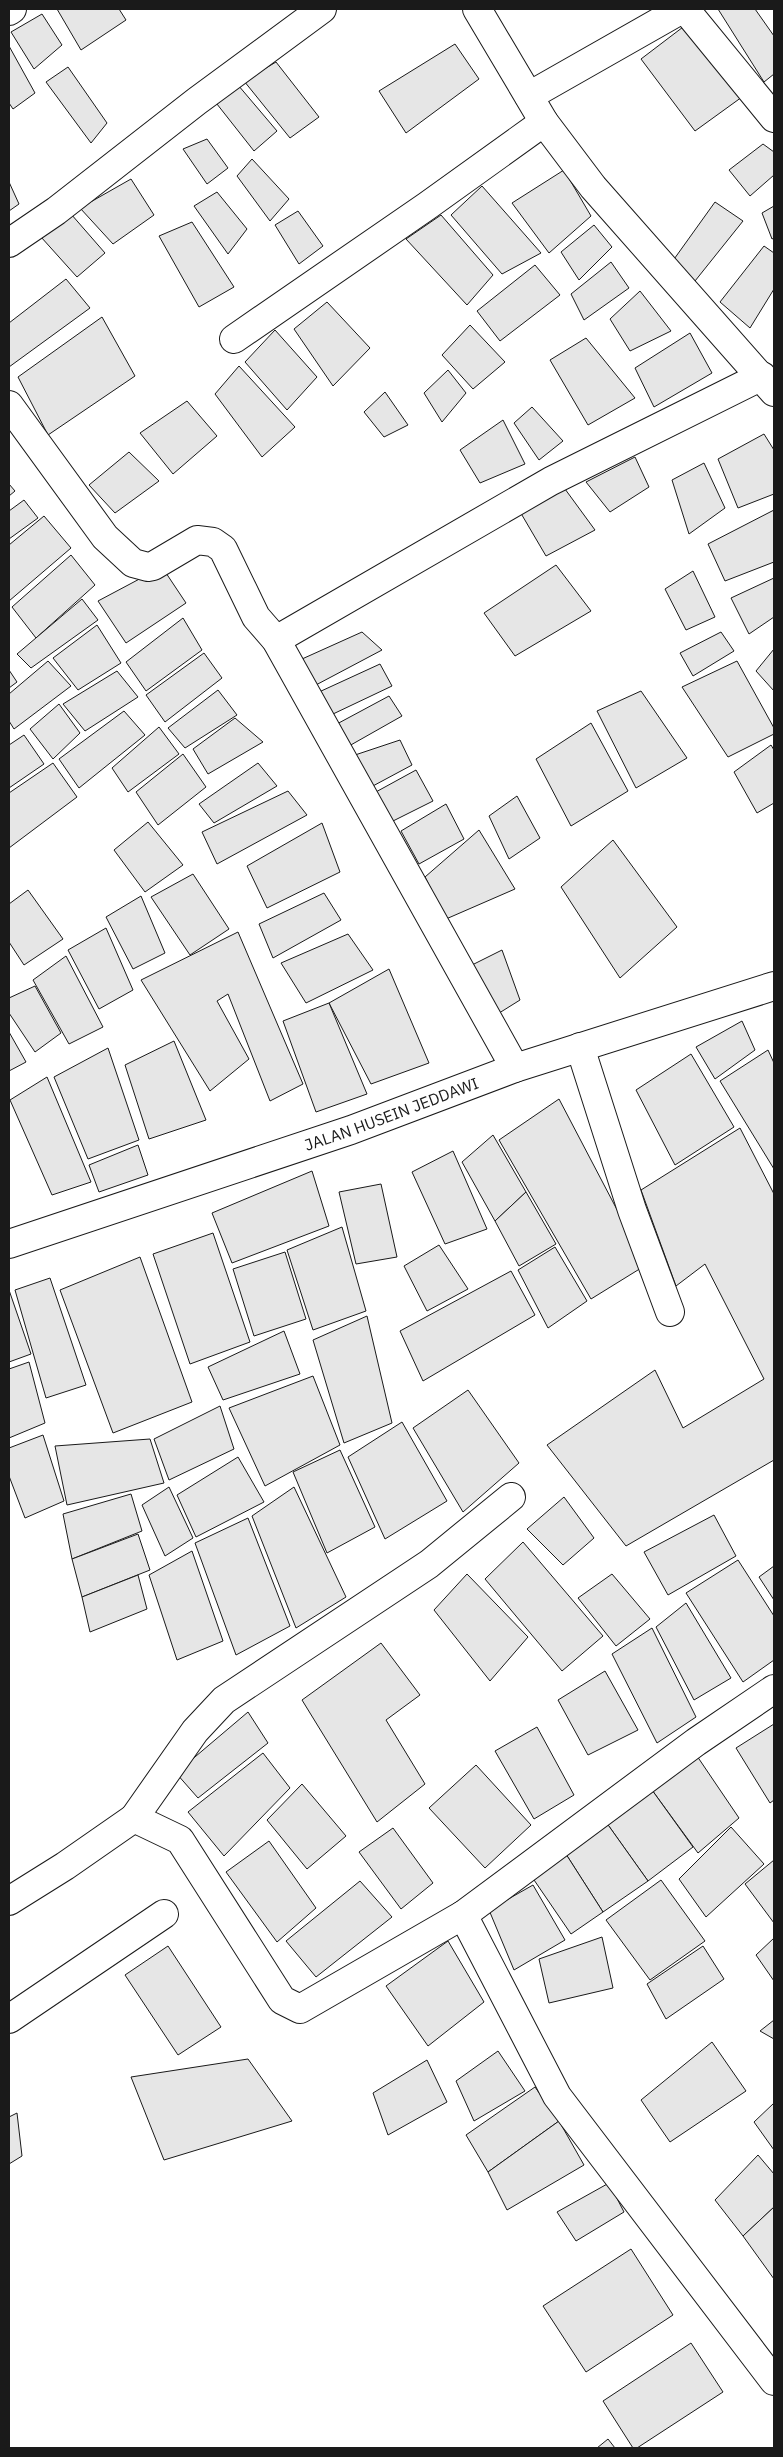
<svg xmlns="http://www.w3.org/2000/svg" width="783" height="2457" font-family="'IBM Plex Sans',sans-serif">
  <rect width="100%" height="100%" fill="#fff"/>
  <!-- building -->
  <g fill="#e6e6e6" stroke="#1a1a1a">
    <path d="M 57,9 L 119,9 L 126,20 L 81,50 Z"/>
    <path d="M 718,9 L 755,9 L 774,36 L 774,74 L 764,82 Z"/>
    <path d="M 42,14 L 62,45 L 34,69 L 11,32 Z"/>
    <path d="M 687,24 L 742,97 L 695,131 L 641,59 Z"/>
    <path d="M 455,44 L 479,79 L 406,133 L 379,91 Z"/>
    <path d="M 9,46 L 35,93 L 13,109 L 9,103 Z"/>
    <path d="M 276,62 L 319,117 L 290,138 L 244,81 Z"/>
    <path d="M 68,67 L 107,123 L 91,143 L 46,82 Z"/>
    <path d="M 238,85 L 277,131 L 254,151 L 213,99 Z"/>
    <path d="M 207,139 L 228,168 L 207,184 L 183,149 Z"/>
    <path d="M 763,144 L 774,152 L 774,175 L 750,196 L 729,170 Z"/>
    <path d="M 252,159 L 289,199 L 270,221 L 237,176 Z"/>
    <path d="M 564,170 L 591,216 L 549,253 L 512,203 Z"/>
    <path d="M 131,179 L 154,215 L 113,244 L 80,208 Z"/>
    <path d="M 9,182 L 19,204 L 9,211 Z"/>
    <path d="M 482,186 L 541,253 L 502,274 L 451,215 Z"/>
    <path d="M 217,192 L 247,229 L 228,254 L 194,206 Z"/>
    <path d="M 715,202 L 743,221 L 695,281 L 672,262 Z"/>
    <path d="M 774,206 L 774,238 L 772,239 L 762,213 Z"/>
    <path d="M 298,211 L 323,246 L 299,264 L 275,225 Z"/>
    <path d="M 71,214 L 105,253 L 77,277 L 41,237 Z"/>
    <path d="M 441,215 L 493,275 L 467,305 L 406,239 Z"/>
    <path d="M 192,222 L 234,287 L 199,307 L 159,236 Z"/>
    <path d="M 594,225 L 612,247 L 579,280 L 561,252 Z"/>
    <path d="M 764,246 L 774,253 L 774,289 L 750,328 L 720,302 Z"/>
    <path d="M 611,262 L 629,288 L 584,320 L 571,294 Z"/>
    <path d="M 535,265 L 560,295 L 500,341 L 477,311 Z"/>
    <path d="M 66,279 L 90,308 L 9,367 L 9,323 Z"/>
    <path d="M 640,291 L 671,331 L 630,351 L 610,319 Z"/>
    <path d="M 327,302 L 370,348 L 333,386 L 294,329 Z"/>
    <path d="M 102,317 L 135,376 L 48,435 L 18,377 Z"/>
    <path d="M 470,325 L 505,362 L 473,389 L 442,355 Z"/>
    <path d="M 275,330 L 317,377 L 287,410 L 245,362 Z"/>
    <path d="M 690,333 L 712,373 L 654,407 L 635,368 Z"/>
    <path d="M 586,338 L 635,398 L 588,425 L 550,360 Z"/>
    <path d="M 239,366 L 295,427 L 262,457 L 215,394 Z"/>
    <path d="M 448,370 L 466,393 L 442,422 L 424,393 Z"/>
    <path d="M 385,392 L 408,425 L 384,437 L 364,412 Z"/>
    <path d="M 187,401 L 217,436 L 173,474 L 140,433 Z"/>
    <path d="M 532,407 L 563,441 L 539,460 L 514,423 Z"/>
    <path d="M 503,420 L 525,464 L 480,483 L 460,450 Z"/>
    <path d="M 764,434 L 774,450 L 774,494 L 738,508 L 718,459 Z"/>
    <path d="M 129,452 L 159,481 L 115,513 L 89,485 Z"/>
    <path d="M 635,457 L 649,487 L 610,512 L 586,482 Z"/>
    <path d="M 704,463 L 725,508 L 689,534 L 672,480 Z"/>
    <path d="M 9,484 L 15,491 L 9,496 Z"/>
    <path d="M 565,489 L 595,530 L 546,556 L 519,510 Z"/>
    <path d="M 24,500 L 38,518 L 9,539 L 9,511 Z"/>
    <path d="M 774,510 L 774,562 L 725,581 L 708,544 Z"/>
    <path d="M 44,516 L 71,548 L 9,601 L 9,545 Z"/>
    <path d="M 71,555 L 95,585 L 36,638 L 12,607 Z"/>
    <path d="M 556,565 L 591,611 L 515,656 L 484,613 Z"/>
    <path d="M 162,567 L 186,603 L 126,643 L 98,601 Z"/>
    <path d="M 693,571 L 715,617 L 686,630 L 665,589 Z"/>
    <path d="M 774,578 L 774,617 L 749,634 L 731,598 Z"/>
    <path d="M 82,599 L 98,620 L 31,668 L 17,654 Z"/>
    <path d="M 183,618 L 202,650 L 146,691 L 126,662 Z"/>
    <path d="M 97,625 L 121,663 L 78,690 L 53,658 Z"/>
    <path d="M 362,632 L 382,650 L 314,686 L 302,659 Z"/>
    <path d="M 721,632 L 734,651 L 693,676 L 680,653 Z"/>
    <path d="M 774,649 L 774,691 L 756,671 Z"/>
    <path d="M 204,653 L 222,678 L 165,722 L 146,695 Z"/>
    <path d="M 48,661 L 71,686 L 14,729 L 9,721 L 9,694 Z"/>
    <path d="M 737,661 L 774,728 L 774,734 L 728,757 L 682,687 Z"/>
    <path d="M 380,664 L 392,686 L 333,714 L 319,692 Z"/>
    <path d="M 9,670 L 17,682 L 9,688 Z"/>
    <path d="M 117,671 L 138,697 L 85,731 L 63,704 Z"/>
    <path d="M 218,690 L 237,715 L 185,748 L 168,728 Z"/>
    <path d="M 641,691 L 687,758 L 636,788 L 597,711 Z"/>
    <path d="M 389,696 L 402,716 L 349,746 L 335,725 Z"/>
    <path d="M 59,704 L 80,733 L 53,759 L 30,729 Z"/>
    <path d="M 124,711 L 145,735 L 79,788 L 59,759 Z"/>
    <path d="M 235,718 L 263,742 L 208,774 L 193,749 Z"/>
    <path d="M 591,723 L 628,791 L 571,826 L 536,759 Z"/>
    <path d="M 159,727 L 179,754 L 128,792 L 112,768 Z"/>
    <path d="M 24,735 L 44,764 L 9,788 L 9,745 Z"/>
    <path d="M 400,740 L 412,765 L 371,787 L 355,755 Z"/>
    <path d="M 771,745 L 774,750 L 774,803 L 757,813 L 734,772 Z"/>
    <path d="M 183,754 L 206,787 L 158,825 L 136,792 Z"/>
    <path d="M 53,763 L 77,797 L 9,848 L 9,793 Z"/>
    <path d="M 258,763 L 277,786 L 214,823 L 199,804 Z"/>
    <path d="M 416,770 L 433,801 L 393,821 L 374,793 Z"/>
    <path d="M 288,791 L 307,815 L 217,864 L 202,832 Z"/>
    <path d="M 517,796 L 540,838 L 509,859 L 489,816 Z"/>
    <path d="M 446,804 L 464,839 L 419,864 L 401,831 Z"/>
    <path d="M 148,822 L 183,865 L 145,892 L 114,850 Z"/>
    <path d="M 322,823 L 340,872 L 267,908 L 247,866 Z"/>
    <path d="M 479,830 L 515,889 L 446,919 L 425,877 Z"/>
    <path d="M 613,840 L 677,927 L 620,978 L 561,887 Z"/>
    <path d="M 193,874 L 229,929 L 190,955 L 151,897 Z"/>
    <path d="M 28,890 L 63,939 L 24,965 L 9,942 L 9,904 Z"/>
    <path d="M 324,893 L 341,920 L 273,958 L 259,924 Z"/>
    <path d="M 141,896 L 165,953 L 133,969 L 106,917 Z"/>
    <path d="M 106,928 L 133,990 L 99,1009 L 68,950 Z"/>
    <path d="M 238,932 L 303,1084 L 270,1101 L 228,994 L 217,1001 L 249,1059 L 210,1091 L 141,980 Z"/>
    <path d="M 348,934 L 373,970 L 306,1003 L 281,963 Z"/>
    <path d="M 502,950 L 520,1000 L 496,1015 L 470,966 Z"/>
    <path d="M 66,956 L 103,1027 L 69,1044 L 33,980 Z"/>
    <path d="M 389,969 L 429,1063 L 371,1084 L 329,1003 Z"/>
    <path d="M 35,986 L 61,1033 L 35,1052 L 9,1013 L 9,998 Z"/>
    <path d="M 329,1003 L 367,1094 L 316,1112 L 283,1021 Z"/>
    <path d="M 742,1021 L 755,1050 L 715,1079 L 696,1047 Z"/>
    <path d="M 9,1032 L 26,1062 L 9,1071 Z"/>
    <path d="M 174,1041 L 206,1120 L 149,1139 L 125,1065 Z"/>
    <path d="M 108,1048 L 139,1140 L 88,1159 L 54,1077 Z"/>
    <path d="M 768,1050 L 774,1063 L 774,1169 L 720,1081 Z"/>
    <path d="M 691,1054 L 734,1127 L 675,1165 L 636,1090 Z"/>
    <path d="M 47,1077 L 91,1182 L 52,1195 L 10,1100 Z"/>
    <path d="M 559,1099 L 646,1265 L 591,1299 L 499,1140 Z"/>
    <path d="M 740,1128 L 774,1194 L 774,1460 L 626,1546 L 547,1445 L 655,1370 L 683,1428 L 764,1379 L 705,1264 L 676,1286 L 641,1190 Z"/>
    <path d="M 493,1135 L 526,1192 L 495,1221 L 462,1162 Z"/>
    <path d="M 138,1145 L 148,1175 L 99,1192 L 89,1165 Z"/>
    <path d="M 453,1151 L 487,1229 L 445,1244 L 412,1172 Z"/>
    <path d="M 312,1171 L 329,1226 L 232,1263 L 212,1213 Z"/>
    <path d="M 381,1184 L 397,1257 L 356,1264 L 339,1192 Z"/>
    <path d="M 526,1192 L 556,1244 L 519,1266 L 495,1221 Z"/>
    <path d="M 342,1227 L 366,1311 L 313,1330 L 287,1250 Z"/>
    <path d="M 213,1233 L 250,1342 L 190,1364 L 153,1254 Z"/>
    <path d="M 439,1245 L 468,1289 L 427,1311 L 404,1266 Z"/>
    <path d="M 555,1247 L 587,1301 L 548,1328 L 518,1270 Z"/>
    <path d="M 285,1252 L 306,1319 L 254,1336 L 233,1269 Z"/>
    <path d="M 140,1257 L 192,1402 L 113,1433 L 60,1290 Z"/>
    <path d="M 511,1271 L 535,1315 L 423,1381 L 400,1331 Z"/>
    <path d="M 50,1278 L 86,1385 L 46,1398 L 15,1290 Z"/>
    <path d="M 9,1290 L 31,1354 L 9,1362 Z"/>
    <path d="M 367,1316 L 392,1423 L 344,1443 L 313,1340 Z"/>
    <path d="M 284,1331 L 300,1374 L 223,1400 L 208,1367 Z"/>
    <path d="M 29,1362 L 45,1423 L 9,1438 L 9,1369 Z"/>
    <path d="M 313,1376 L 340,1445 L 265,1486 L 229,1408 Z"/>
    <path d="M 468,1390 L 519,1463 L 463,1512 L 413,1428 Z"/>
    <path d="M 220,1406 L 234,1449 L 169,1480 L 154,1439 Z"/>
    <path d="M 402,1422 L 447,1501 L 385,1539 L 348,1457 Z"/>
    <path d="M 43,1435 L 64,1501 L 25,1518 L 9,1476 L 9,1448 Z"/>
    <path d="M 150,1439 L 164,1483 L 67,1505 L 55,1446 Z"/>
    <path d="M 340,1450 L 375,1527 L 327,1553 L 293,1472 Z"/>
    <path d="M 238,1457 L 264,1502 L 196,1537 L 177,1495 Z"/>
    <path d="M 169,1487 L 193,1538 L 165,1556 L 142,1505 Z"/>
    <path d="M 294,1487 L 346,1597 L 296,1628 L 252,1516 Z"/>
    <path d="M 131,1494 L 142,1531 L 72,1559 L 63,1514 Z"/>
    <path d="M 564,1497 L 594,1538 L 563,1565 L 527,1529 Z"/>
    <path d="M 714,1515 L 736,1556 L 668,1595 L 644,1552 Z"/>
    <path d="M 248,1518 L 290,1626 L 236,1655 L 195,1543 Z"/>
    <path d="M 138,1534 L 150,1570 L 82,1597 L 72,1559 Z"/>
    <path d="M 523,1542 L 603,1636 L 562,1671 L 485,1579 Z"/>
    <path d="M 192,1551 L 223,1641 L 177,1660 L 149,1575 Z"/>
    <path d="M 738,1560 L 774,1616 L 774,1660 L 743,1682 L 686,1593 Z"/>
    <path d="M 774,1566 L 774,1600 L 759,1577 Z"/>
    <path d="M 467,1574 L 528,1637 L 490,1681 L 434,1610 Z"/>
    <path d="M 612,1574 L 650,1619 L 616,1646 L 578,1598 Z"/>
    <path d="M 138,1575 L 147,1609 L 90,1632 L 82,1597 Z"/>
    <path d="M 686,1603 L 731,1678 L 694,1700 L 656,1627 Z"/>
    <path d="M 652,1628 L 696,1717 L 657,1743 L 612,1654 Z"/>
    <path d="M 381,1643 L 420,1695 L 386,1720 L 425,1784 L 377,1822 L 302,1700 Z"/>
    <path d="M 605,1671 L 638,1730 L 588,1755 L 558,1700 Z"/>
    <path d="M 248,1712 L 268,1743 L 198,1798 L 176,1773 Z"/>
    <path d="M 774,1724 L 774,1800 L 770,1803 L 736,1748 Z"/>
    <path d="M 537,1727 L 574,1795 L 534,1819 L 495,1751 Z"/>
    <path d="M 263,1753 L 290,1788 L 224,1856 L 188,1812 Z"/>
    <path d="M 697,1756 L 739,1818 L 698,1853 L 652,1790 Z"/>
    <path d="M 476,1765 L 531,1825 L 485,1868 L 429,1808 Z"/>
    <path d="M 302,1784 L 346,1836 L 307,1869 L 267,1820 Z"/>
    <path d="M 652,1790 L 693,1847 L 648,1881 L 606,1822 Z"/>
    <path d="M 606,1822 L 648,1881 L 603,1912 L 564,1851 Z"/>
    <path d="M 731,1827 L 764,1864 L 706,1917 L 679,1879 Z"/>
    <path d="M 393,1828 L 433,1883 L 401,1909 L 359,1852 Z"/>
    <path d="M 269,1841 L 316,1908 L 277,1942 L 226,1872 Z"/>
    <path d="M 564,1851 L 603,1912 L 571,1934 L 532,1877 Z"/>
    <path d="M 774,1860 L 774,1923 L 745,1884 Z"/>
    <path d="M 661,1880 L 705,1941 L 650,1980 L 606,1920 Z"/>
    <path d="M 360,1881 L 392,1917 L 316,1977 L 286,1941 Z"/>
    <path d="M 533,1885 L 565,1940 L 514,1970 L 489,1910 Z"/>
    <path d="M 602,1937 L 613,1988 L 549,2003 L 539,1959 Z"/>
    <path d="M 774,1938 L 774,1981 L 756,1955 Z"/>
    <path d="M 448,1941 L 484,2002 L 428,2046 L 386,1986 Z"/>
    <path d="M 168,1946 L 221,2027 L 178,2055 L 125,1975 Z"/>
    <path d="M 703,1946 L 724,1979 L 666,2019 L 647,1984 Z"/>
    <path d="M 774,2020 L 774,2039 L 760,2031 Z"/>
    <path d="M 712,2042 L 746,2091 L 670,2142 L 641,2100 Z"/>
    <path d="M 498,2051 L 525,2091 L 474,2121 L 456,2081 Z"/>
    <path d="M 248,2059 L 292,2121 L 164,2160 L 131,2077 Z"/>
    <path d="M 427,2060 L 447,2102 L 388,2135 L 373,2093 Z"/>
    <path d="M 535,2087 L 559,2121 L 488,2172 L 466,2135 Z"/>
    <path d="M 774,2103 L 774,2150 L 754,2122 Z"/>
    <path d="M 17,2113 L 22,2156 L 9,2164 L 9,2117 Z"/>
    <path d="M 559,2121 L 584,2165 L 507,2210 L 488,2172 Z"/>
    <path d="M 758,2155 L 774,2174 L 774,2207 L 743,2236 L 715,2200 Z"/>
    <path d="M 609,2183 L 624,2212 L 576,2241 L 557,2212 Z"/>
    <path d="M 774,2207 L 774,2279 L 743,2236 Z"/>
    <path d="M 631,2249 L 673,2315 L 586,2372 L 543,2306 Z"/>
    <path d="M 691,2343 L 723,2392 L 637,2448 L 633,2448 L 603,2401 Z"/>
    <path d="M 608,2439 L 615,2448 L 597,2448 Z"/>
  </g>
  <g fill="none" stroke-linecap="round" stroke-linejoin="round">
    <defs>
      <g id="minor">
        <path d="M 477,9 L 544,122 L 593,187 L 774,392"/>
        <path d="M 685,9 L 774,118"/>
        <path d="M 9,11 L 12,9"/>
        <path d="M 529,96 L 682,9"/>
        <path d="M 9,243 L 56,211 L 197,101 L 322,9"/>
        <path d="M 234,339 L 427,206 L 544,122"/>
        <path d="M 9,405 L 105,537 L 133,563 L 148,567 L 153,566 L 197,540 L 213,542 L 223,549 L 256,617 L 276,640 L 515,1068"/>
        <path d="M 276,640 L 551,481 L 762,376"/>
        <path d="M 580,1047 L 632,1210 L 670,1312"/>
        <path id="s1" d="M 9,1244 L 351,1130 L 515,1068 L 774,986"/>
        <path d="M 134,1818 L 195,1731 L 224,1700 L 429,1564 L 511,1497"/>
        <path d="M 9,1901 L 65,1866 L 134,1818 L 180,1840 L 282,2000 L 300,2009 L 463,1915 L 696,1742 L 774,1689"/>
        <path d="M 463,1915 L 557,2096 L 774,2381"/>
        <path d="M 9,2019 L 164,1914"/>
      </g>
    </defs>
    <!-- minor casing -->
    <use href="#minor" stroke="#1a1a1a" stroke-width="30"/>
    <!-- minor -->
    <use href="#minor" stroke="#fff" stroke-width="28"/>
  </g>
  <g text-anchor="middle" stroke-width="4" stroke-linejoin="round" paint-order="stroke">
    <!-- street labels -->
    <g font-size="16" fill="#1a1a1a" stroke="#fff">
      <text dy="6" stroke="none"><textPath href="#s1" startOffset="404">JALAN HUSEIN JEDDAWI</textPath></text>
    </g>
  </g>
  <!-- border -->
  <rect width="783" height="2457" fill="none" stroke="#1a1a1a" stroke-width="20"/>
</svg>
